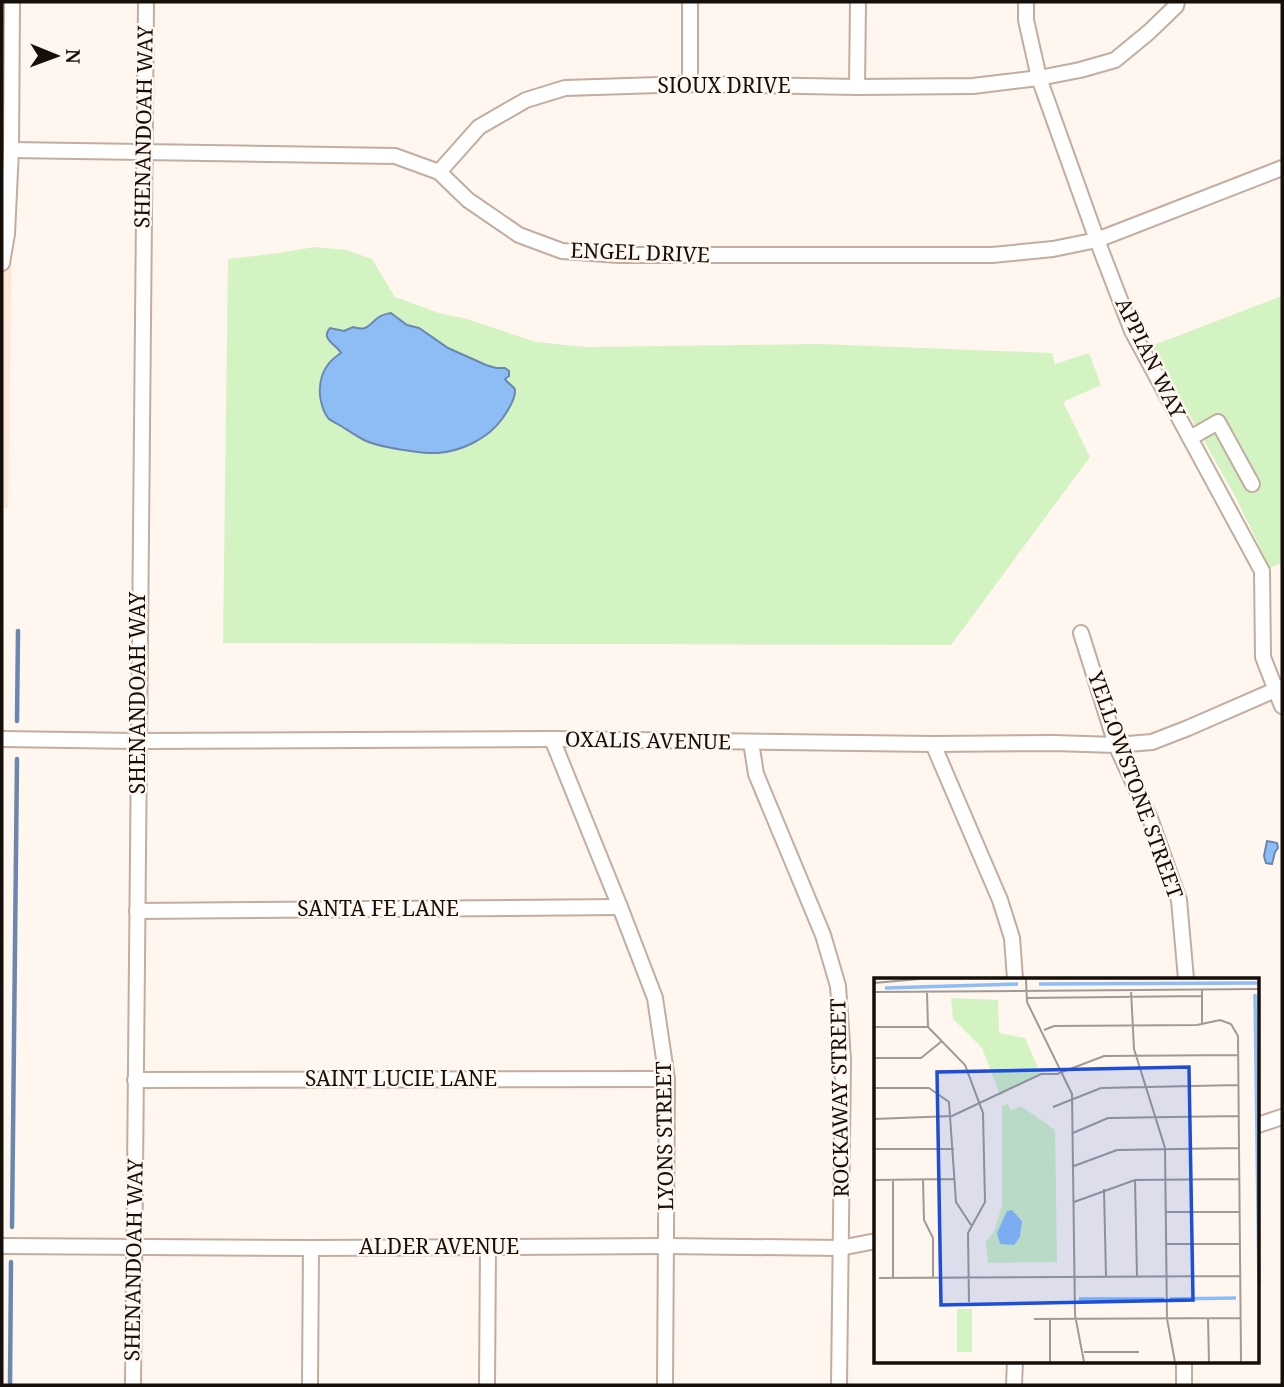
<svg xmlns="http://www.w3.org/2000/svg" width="1284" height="1387" font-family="'Noto Serif',serif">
  <rect width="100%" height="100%" fill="#fff6f0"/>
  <!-- built -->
  <path fill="#ffe7d7" d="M 2,2 L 15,2 L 8,508 L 2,508 Z"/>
  <!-- green -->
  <g fill="#d4f3c3">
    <path d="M 315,247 L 346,250 L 372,259 L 395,297 L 439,313 L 467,319 L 536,342 L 586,347 L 820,344 L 1052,353 L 1055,364 L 1089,353 L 1101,385 L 1063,402 L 1090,457 L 951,645 L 223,643 L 228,259 L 279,253 Z"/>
    <path d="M 1282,296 L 1282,563 L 1270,568 L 1236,498 L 1151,346 Z"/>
  </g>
  <!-- water -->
  <g fill="#8ebdf6" stroke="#6a88af" stroke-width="2">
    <path d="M 391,313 L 407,325 L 419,328 L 448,348 L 486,365 L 496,368 L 505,368 L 509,371 L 509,376 L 505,379 C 507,383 514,386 515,390 C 516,399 507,412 502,419 C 488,439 461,451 438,453 C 422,454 378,447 364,440 C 356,436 349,431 341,426 C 338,424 331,421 328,418 C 322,410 319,396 320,387 C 321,371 328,361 341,353 C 336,344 320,339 330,328 L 344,331 L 353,327 C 368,332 369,324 379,317 C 383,314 387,314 391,313 Z"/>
    <path d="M 1267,841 L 1277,843 L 1278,848 L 1275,852 L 1272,864 L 1266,863 L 1264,856 Z"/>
  </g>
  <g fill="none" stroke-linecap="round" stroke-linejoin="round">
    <!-- stream -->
    <g stroke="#6a88af" stroke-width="4.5">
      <path d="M 17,721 L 18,631"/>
      <path d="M 12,1227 L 17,759"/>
      <path d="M 10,1385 L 11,1262"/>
    </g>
    <defs>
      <g id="minor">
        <path d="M 1026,2 L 1026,20 L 1039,78 L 1097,240 L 1132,331 L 1262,571 L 1263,657 L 1282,706"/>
        <path d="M 690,84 L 690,2"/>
        <path d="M 857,87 L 858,2"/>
        <path d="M 11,150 L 395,156 L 439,172 L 468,200 L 519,235 L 562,251 L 619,255 L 992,255 L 1053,249 L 1097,240 L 1282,168"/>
        <path d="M 439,172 L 479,127 L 526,100 L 565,88 L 690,84 L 857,87 L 973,86 L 1039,78 L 1080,70 L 1115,60 L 1149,32 L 1176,6 L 1177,2"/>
        <path d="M 2,263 L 7,234 L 11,150 L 12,2"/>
        <path d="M 1190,438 L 1218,422 L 1252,484"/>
        <path d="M 1081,633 L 1116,745 L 1151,821 L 1179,900 L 1186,979"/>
        <path d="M 2,739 L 138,741 L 552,739 L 933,744 L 1054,743 L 1116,745 L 1152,742 L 1188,728 L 1282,687"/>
        <path d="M 552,739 L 620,907 L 655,998 L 667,1079 L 665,1385"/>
        <path d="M 751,742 L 756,774 L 823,935 L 838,986 L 843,1059 L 839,1385"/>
        <path d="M 933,744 L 1000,900 L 1012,938 L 1015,979"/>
        <path d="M 137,911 L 620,907"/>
        <path d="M 135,1080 L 667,1079"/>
        <path d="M 1258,1125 L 1282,1117"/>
        <path d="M 2,1246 L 311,1248 L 666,1246 L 840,1248 L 876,1241"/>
        <path d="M 133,1385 L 146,2"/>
        <path d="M 310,1385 L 311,1248"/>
        <path d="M 487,1385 L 488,1246"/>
        <path d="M 1014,1385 L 1015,1361"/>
        <path d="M 1184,1385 L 1184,1361"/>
      </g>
    </defs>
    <!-- minor casing -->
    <use href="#minor" stroke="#c3ad9f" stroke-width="18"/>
    <!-- minor -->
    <use href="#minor" stroke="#fff" stroke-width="14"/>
  </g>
  <g text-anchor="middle" stroke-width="5" stroke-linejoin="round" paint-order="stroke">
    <!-- street labels -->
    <g font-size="21" fill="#150e09" stroke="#fff6f0">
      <text x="724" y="93">SIOUX DRIVE</text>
      <text transform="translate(144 127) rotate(-89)" y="7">SHENANDOAH WAY</text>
      <text transform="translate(640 253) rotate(2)" y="7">ENGEL DRIVE</text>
      <text transform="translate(1150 358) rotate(64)" y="7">APPIAN WAY</text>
      <text transform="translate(138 693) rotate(-90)" y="7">SHENANDOAH WAY</text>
      <text transform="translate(648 741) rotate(1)" y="7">OXALIS AVENUE</text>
      <text transform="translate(1135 785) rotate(70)" y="7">YELLOWSTONE STREET</text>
      <text x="378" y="916">SANTA FE LANE</text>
      <text x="401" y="1086">SAINT LUCIE LANE</text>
      <text transform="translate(840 1098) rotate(-91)" y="7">ROCKAWAY STREET</text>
      <text transform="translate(665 1136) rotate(-91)" y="7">LYONS STREET</text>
      <text x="439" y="1254">ALDER AVENUE</text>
      <text transform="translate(134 1260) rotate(-89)" y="7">SHENANDOAH WAY</text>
    </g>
  </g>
  <!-- overview -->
  <g transform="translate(874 978)">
    <rect width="385" height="385" fill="#fff6f0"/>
    <path d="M 77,20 L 124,22 L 125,55 L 151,60 L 166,95 L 126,117 L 108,70 L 79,41 ZM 134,126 L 137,133 L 147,128 L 181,152 L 183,284 L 114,285 L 112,263 L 120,254 L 128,228 L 128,128 ZM 83,331 L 98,331 L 98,374 L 83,374 Z" fill="#d4f3c3"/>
    <path d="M 138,232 L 148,243 L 146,259 L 140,267 L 126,266 L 123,255 L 133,233 Z" fill="#8ebdf6"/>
    <path fill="none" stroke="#8ebdf6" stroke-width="3.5" d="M 165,6 L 385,5M 11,10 L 144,6M 381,16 L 385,308M 205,321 L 290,321M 296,321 L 362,320"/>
    <path fill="none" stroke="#a19994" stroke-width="2" d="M 152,1 L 153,24 L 198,116 L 201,337 L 210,384M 0,5 L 45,1M 257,12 L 260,71 L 291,170 L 293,341 L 301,384M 0,14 L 385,11M 53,14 L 54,49 L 91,87 L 109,135 L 111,224 L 94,255 L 95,324M 152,20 L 328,18M 328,46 L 328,12M 357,46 L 364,58 L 367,384M 0,49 L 54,49M 170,52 L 180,48 L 323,47 L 346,42 L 357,46M 0,80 L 47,80 L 68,63M 0,110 L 55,110 L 75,124 L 82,224 L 97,247M 179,129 L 227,110 L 364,107M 0,141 L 78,138 L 167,96 L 183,96 L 230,78 L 364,77M 199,155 L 234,140 L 364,138M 0,171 L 80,171M 200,188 L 243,172 L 365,170M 0,202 L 80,201M 19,202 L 19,300M 49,202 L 50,242 L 59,260 L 59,299M 261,202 L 263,298M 230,211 L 232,299M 200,224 L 261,202 L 365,201M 292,234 L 366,234M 293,266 L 366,266M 5,300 L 367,298M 334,340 L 335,384M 160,341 L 367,340M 176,341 L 176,384M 210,374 L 265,374"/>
    <path fill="#1d4ed8" fill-opacity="0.15" stroke="#1d4ed8" stroke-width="3.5" d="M 315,89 L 319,322 L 67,327 L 63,94 Z"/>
    <rect width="385" height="385" fill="none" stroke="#150e09" stroke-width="3.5"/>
  </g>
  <!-- border -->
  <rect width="1284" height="1387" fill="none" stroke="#150e09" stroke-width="7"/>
  <!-- north arrow -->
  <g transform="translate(56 56) rotate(91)" stroke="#fff6f0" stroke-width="5" paint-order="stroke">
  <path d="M0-5L12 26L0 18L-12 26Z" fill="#150e09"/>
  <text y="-10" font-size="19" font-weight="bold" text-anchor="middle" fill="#150e09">N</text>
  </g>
</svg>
